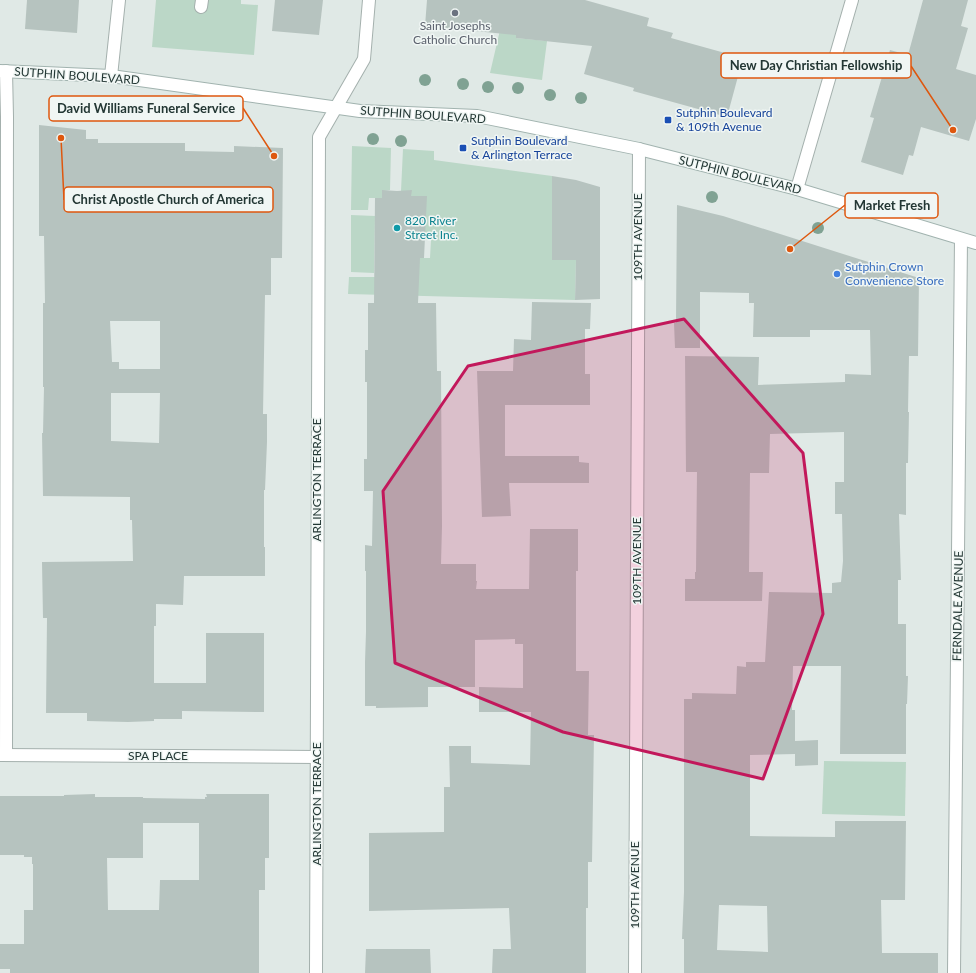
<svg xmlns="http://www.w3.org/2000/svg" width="976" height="973" font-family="Lato,sans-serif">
  <rect width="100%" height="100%" fill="#e0e9e6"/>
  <!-- grass -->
  <g fill="#bbd7c7">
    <path d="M 156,0 L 241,0 L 241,4 L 258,5 L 254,55 L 152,47 Z"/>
    <path d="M 507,0 L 519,0 L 516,38 L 547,41 L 542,80 L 490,73 Z"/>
    <path d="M 352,146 L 391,148 L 390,190 L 382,191 L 382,198 L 369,198 L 368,210 L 351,210 Z"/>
    <path d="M 403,149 L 434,151 L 434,160 L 552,176 L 552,259 L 576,260 L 575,300 L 348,294 L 349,277 L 375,277 L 420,258 L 430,258 L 431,240 L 419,239 L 426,197 L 411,196 L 411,191 L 401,191 Z"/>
    <path d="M 351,215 L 375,216 L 374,273 L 351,272 Z"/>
    <path d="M 824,761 L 906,762 L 905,816 L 822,814 Z"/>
  </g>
  <!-- building -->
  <g fill="#b6c3bf" fill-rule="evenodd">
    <path d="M 27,0 L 79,0 L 77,33 L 25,29 Z"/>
    <path d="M 275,0 L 323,0 L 319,35 L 272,31 Z"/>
    <path d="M 427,0 L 585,0 L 649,18 L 647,26 L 673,33 L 671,38 L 743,58 L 727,117 L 633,91 L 634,88 L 584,74 L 592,46 L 516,38 L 516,35 L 425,26 Z"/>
    <path d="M 923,0 L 968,0 L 961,26 L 968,28 L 956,69 L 976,75 L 976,119 L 969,141 L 921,127 L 913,156 L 909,155 L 903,175 L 861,162 L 874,118 L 870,117 L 890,50 L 908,55 Z"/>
    <path d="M 39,125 L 86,130 L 86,139 L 98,139 L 98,143 L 185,143 L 185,151 L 234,152 L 234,146 L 283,148 L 282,258 L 271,258 L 271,295 L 265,295 L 263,414 L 267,414 L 267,442 L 265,490 L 264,490 L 264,547 L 265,547 L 265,576 L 184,576 L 183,605 L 156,604 L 156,626 L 154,626 L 154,683 L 206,683 L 206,633 L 264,633 L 264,712 L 182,711 L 182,719 L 154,719 L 154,721 L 128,722 L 87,721 L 87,713 L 46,713 L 47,618 L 43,618 L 42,562 L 133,561 L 132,520 L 130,520 L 130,497 L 43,496 L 42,433 L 43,433 L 44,387 L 43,387 L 43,303 L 45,303 L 44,236 L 39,236 ZM 110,321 L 160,321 L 160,369 L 119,369 L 119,362 L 112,362 ZM 111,393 L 160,393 L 159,443 L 111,441 Z"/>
    <path d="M 552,176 L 576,180 L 600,187 L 600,299 L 575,300 L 576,260 L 552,260 Z"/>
    <path d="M 382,190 L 397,191 L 412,190 L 411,196 L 427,196 L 424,258 L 420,258 L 418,303 L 436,303 L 437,371 L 441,371 L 442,526 L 441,564 L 476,564 L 476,581 L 477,581 L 476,589 L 529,589 L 530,529 L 578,529 L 578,571 L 576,571 L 576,671 L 589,671 L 588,735 L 594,735 L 592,862 L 588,862 L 588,908 L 586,908 L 586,973 L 492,973 L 493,949 L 511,949 L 509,908 L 369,911 L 369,833 L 444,832 L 444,787 L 450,787 L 449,746 L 471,746 L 471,763 L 530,765 L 531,712 L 479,712 L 479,687 L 523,688 L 523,644 L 515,644 L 515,639 L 475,640 L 475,687 L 428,687 L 428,707 L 376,708 L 376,706 L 365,706 L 365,662 L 366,632 L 366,571 L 365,571 L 365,545 L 372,546 L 373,491 L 364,491 L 364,459 L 367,459 L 367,382 L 365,382 L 365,350 L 368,350 L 368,303 L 374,303 L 375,198 L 382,198 Z"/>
    <path d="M 677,205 L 723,216 L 919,278 L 918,356 L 909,356 L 908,412 L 909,412 L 908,463 L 906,463 L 906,515 L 899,514 L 901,580 L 898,580 L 898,624 L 906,624 L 906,676 L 908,676 L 907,704 L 906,704 L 906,754 L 840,754 L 841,666 L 793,666 L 792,710 L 795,710 L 795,741 L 818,740 L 818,765 L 795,766 L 795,754 L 750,755 L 750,836 L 835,837 L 835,821 L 906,821 L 905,900 L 881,900 L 882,953 L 938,953 L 938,973 L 684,973 L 684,939 L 682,939 L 684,892 L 684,699 L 692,699 L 692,693 L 736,694 L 737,666 L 746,667 L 746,662 L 765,662 L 769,592 L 832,593 L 832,583 L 841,582 L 843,561 L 842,514 L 835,514 L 835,482 L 844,482 L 844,432 L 770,434 L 769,473 L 750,473 L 749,572 L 763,572 L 762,601 L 685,601 L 685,579 L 695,579 L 695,572 L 696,572 L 697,472 L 686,472 L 685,356 L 759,357 L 758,385 L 845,382 L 845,374 L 871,375 L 870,330 L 810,330 L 810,337 L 753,337 L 754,303 L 749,303 L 749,293 L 700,292 L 700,348 L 675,348 L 674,323 L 676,323 ZM 719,905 L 767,906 L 768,952 L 717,950 Z"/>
    <path d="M 532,302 L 591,303 L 590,329 L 585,329 L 585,374 L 590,374 L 590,405 L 505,405 L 505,456 L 579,456 L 579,462 L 589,463 L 589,483 L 509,483 L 511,516 L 482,517 L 477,371 L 513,371 L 514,339 L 531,340 Z"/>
    <path d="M 95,794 L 95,797 L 143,797 L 143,798 L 205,799 L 205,797 L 207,797 L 206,794 L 269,794 L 269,858 L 265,858 L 265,890 L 259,890 L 259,973 L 10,973 L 10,969 L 0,969 L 0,944 L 24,944 L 24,910 L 33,910 L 33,864 L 32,864 L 32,857 L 24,857 L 24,855 L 0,855 L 0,796 L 64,796 L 64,795 ZM 143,823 L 199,823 L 199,880 L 160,880 L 159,910 L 108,910 L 107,858 L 143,858 Z"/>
    <path d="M 366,949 L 430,949 L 431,973 L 365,973 Z"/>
  </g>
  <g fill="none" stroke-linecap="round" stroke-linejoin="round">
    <defs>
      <path id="lane" d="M 201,7 L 202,0"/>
      <g id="street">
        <path d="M 111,76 L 119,0"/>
        <path d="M 797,189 L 852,0"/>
        <path d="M 0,755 L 317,757"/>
        <path d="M 6,755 L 7,117 L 6,71"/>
        <path d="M 316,973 L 319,137 L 364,59 L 369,0"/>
        <path d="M 635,973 L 639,149"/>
        <path d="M 954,973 L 961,239"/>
      </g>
      <path id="secondary" d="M 0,71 L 111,76 L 360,111 L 477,116 L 639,149 L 797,189 L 976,243"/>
    </defs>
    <!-- lane casing -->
    <use href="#lane" stroke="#a4b0ad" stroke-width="14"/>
    <!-- street casing -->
    <use href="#street" stroke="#a4b0ad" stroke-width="14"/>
    <!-- secondary casing -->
    <use href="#secondary" stroke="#a1b3af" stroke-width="14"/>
    <!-- lane -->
    <use href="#lane" stroke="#fff" stroke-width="12"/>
    <!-- street -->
    <use href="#street" stroke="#fff" stroke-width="12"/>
    <!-- secondary -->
    <use href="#secondary" stroke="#fff" stroke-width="12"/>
  </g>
  <!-- trees -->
  <g fill="#80a293">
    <circle cx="425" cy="80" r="6"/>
    <circle cx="463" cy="84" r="6"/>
    <circle cx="488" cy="87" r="6"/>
    <circle cx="518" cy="88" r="6"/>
    <circle cx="550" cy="95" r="6"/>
    <circle cx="581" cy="98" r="6"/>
    <circle cx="373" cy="139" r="6"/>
    <circle cx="401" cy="141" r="6"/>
    <circle cx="712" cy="197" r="6"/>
    <circle cx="818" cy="228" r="6"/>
  </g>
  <!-- marked area -->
  <path fill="#c2185b" fill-opacity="0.2" stroke="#c2185b" stroke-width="3" stroke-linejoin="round" d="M 684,319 L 803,453 L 823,614 L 763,779 L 563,732 L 395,663 L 383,491 L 468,366 Z"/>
  <!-- markers -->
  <circle fill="#6b7280" stroke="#f0f6f4" stroke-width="1.5" cx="455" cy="13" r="4"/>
  <g fill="#1a4fb4" stroke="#f0f6f4" stroke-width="1.5">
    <rect x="664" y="116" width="8" height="8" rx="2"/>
    <rect x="459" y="144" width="8" height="8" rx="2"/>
  </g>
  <circle fill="#0f9aa8" stroke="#f0f6f4" stroke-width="1.5" cx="397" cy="228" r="4"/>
  <circle fill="#3f7fe0" stroke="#f0f6f4" stroke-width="1.5" cx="837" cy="274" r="4"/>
  <g text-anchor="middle" stroke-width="3" stroke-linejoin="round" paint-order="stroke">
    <!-- worship labels -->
    <g font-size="12" fill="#5b616d" stroke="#f0f6f4">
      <text x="455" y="30">Saint Josephs<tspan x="455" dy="14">Catholic Church</tspan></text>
    </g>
    <!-- street labels -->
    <g font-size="12" fill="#233734" stroke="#f0f6f4">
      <text transform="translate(77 76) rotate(4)" y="4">SUTPHIN BOULEVARD</text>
      <text transform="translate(423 115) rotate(4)" y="4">SUTPHIN BOULEVARD</text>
      <text transform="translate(740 175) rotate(14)" y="4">SUTPHIN BOULEVARD</text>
      <text transform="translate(638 237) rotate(-90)" y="4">109TH AVENUE</text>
      <text transform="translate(317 480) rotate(-90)" y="4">ARLINGTON TERRACE</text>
      <text transform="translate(637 561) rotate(-90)" y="4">109TH AVENUE</text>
      <text transform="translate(958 606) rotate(-89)" y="4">FERNDALE AVENUE</text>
      <text x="158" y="760">SPA PLACE</text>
      <text transform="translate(317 804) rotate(-90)" y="4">ARLINGTON TERRACE</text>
      <text transform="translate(635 885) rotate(-90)" y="4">109TH AVENUE</text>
    </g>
    <!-- transit labels -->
    <g font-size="12" fill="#164399" stroke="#f0f6f4" text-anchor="start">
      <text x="676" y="117">Sutphin Boulevard<tspan x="676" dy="14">&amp; 109th Avenue</tspan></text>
      <text x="471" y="145">Sutphin Boulevard<tspan x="471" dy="14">&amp; Arlington Terrace</tspan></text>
    </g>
    <!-- culture labels -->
    <g font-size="12" fill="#0d838f" stroke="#f0f6f4" text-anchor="start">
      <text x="405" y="225">820 River<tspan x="405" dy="14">Street Inc.</tspan></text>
    </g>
    <!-- shop labels -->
    <g font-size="12" fill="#366cbe" stroke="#f0f6f4" text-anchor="start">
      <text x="845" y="271">Sutphin Crown<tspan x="845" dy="14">Convenience Store</tspan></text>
    </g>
  </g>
  <!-- callouts -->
  <path fill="none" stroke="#de570e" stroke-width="1.5" d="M953 130L911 66M274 156L243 108M61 138L64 200M790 249L845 205"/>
  <g fill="#de570e" stroke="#f0f6f4" stroke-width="1.5">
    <circle cx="953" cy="130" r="4"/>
    <circle cx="274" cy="156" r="4"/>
    <circle cx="61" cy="138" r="4"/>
    <circle cx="790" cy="249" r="4"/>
  </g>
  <g fill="#f0f6f4" stroke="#de570e" stroke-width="1.5">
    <rect x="721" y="53" width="190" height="25" rx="4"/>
    <rect x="49" y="96" width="194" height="25" rx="4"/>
    <rect x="64" y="187" width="209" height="25" rx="4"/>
    <rect x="845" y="193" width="93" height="25" rx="4"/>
  </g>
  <g font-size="13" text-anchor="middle" font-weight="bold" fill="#233734">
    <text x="816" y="70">New Day Christian Fellowship</text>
    <text x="146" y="113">David Williams Funeral Service</text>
    <text x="168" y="204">Christ Apostle Church of America</text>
    <text x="892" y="210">Market Fresh</text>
  </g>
</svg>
